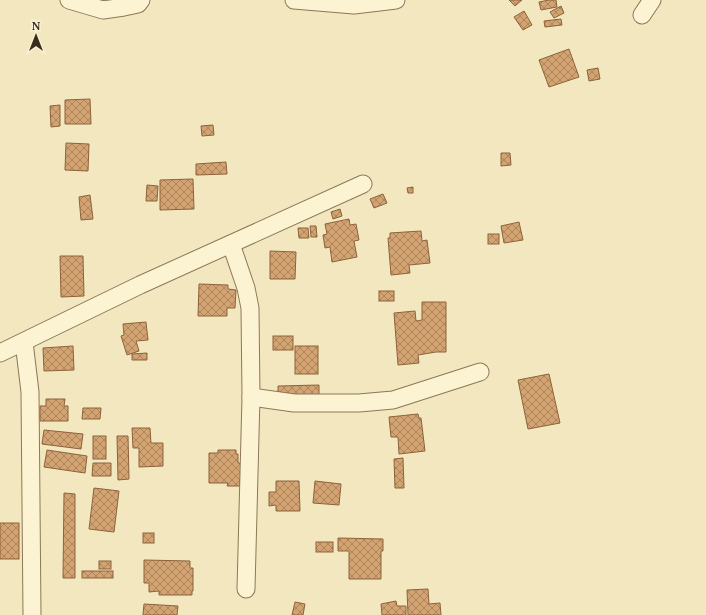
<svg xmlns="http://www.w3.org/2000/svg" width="706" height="615" font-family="'Noto Serif',serif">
  <defs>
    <pattern id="building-cross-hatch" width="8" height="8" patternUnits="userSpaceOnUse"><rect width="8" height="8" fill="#d3a372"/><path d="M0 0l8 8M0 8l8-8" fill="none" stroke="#ac855d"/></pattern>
  </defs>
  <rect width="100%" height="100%" fill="#f2e7bf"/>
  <!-- building -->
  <g fill="url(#building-cross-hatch)" stroke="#8d623a">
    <path d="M 509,0 L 522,0 L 515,6 Z"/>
    <path d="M 549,0 L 556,0 L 557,7 L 541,10 L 539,2 Z"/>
    <path d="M 561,6 L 564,13 L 554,18 L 550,12 Z"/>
    <path d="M 524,11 L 532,25 L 523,30 L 514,17 Z"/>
    <path d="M 561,19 L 562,25 L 545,27 L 544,21 Z"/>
    <path d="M 569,49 L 579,77 L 549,87 L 539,60 Z"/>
    <path d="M 598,68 L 600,79 L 589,81 L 587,70 Z"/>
    <path d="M 90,99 L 91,124 L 65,124 L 65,100 Z"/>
    <path d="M 60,105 L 60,126 L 51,127 L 50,106 Z"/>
    <path d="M 213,125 L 214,135 L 202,136 L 201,126 Z"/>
    <path d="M 66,143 L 89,144 L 88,171 L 65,170 Z"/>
    <path d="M 501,153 L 510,153 L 511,165 L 501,166 Z"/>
    <path d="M 226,162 L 227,174 L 196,175 L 196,164 Z"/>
    <path d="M 193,179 L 194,209 L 160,210 L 160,180 Z"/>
    <path d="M 147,185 L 158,186 L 157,201 L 146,201 Z"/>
    <path d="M 413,187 L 413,193 L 408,193 L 407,188 Z"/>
    <path d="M 383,194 L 387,203 L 374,208 L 370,199 Z"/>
    <path d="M 90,195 L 93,219 L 81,220 L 79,197 Z"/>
    <path d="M 340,209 L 342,216 L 333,219 L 331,212 Z"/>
    <path d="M 349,219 L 350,225 L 356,224 L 359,240 L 354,241 L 357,257 L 332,262 L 330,247 L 325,248 L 323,235 L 327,234 L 325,224 Z"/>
    <path d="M 519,222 L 523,240 L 504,243 L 501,226 Z"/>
    <path d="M 310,226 L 316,226 L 317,237 L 311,237 Z"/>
    <path d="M 298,228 L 308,228 L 309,238 L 299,238 Z"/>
    <path d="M 421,231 L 422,241 L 427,240 L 430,263 L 409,265 L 410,273 L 391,275 L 388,238 L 390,238 L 390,233 Z"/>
    <rect x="488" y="234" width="11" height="10"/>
    <path d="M 270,251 L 296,252 L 295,279 L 270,279 Z"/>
    <path d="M 60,256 L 83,256 L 84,296 L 61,297 Z"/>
    <path d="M 199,284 L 228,285 L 228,289 L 236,290 L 235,308 L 227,308 L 227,316 L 198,316 Z"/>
    <rect x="379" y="291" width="15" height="10"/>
    <path d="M 422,302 L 446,302 L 446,352 L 436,352 L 418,355 L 419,363 L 398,365 L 394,313 L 415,311 L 416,321 L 422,320 Z"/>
    <path d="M 146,322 L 148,340 L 136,341 L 139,351 L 127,355 L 121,336 L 124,335 L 123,324 Z"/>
    <rect x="273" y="336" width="20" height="14"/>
    <path d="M 73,346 L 74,370 L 44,371 L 43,348 Z"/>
    <rect x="295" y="346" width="23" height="28"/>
    <path d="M 147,353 L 147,360 L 132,360 L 132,354 Z"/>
    <path d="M 549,374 L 560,423 L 528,429 L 518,380 Z"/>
    <path d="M 319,385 L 319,397 L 278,398 L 278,386 Z"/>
    <path d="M 46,399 L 65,399 L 64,406 L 68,406 L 68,421 L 40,421 L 40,406 L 46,406 Z"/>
    <path d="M 83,408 L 101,408 L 100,419 L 82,419 Z"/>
    <path d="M 418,414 L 419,418 L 421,418 L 425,451 L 399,454 L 398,437 L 391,437 L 389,417 Z"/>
    <path d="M 132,428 L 150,428 L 151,443 L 163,443 L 163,466 L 139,467 L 139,448 L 133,448 Z"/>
    <path d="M 44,430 L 83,434 L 81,449 L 42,444 Z"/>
    <rect x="93" y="436" width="13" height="23"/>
    <path d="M 117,436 L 128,436 L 129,479 L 118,480 Z"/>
    <path d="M 47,450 L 87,456 L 85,473 L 44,467 Z"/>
    <path d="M 218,450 L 236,450 L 236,454 L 238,454 L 238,463 L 241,463 L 240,486 L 227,486 L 228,483 L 209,483 L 209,453 L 218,453 Z"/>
    <path d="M 403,458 L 404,488 L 395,488 L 394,459 Z"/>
    <path d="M 93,463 L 111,463 L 111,476 L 92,476 Z"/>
    <path d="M 276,481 L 299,481 L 300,511 L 276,511 L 276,505 L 269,506 L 269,492 L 276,492 Z"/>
    <path d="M 315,481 L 341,484 L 339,505 L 313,503 Z"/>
    <path d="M 94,488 L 119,491 L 114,532 L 89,529 Z"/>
    <path d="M 64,493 L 75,494 L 75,578 L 63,578 Z"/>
    <rect x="0" y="523" width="19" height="36"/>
    <rect x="143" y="533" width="11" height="10"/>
    <path d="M 338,538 L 383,539 L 383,551 L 381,551 L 381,579 L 349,579 L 349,551 L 338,551 Z"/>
    <rect x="316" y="542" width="17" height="10"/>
    <path d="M 144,560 L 190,561 L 190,568 L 193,568 L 193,591 L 192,591 L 192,595 L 159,595 L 159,591 L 149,592 L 149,583 L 144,583 Z"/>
    <rect x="99" y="561" width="12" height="8"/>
    <rect x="82" y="571" width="31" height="7"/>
    <path d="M 428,589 L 429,604 L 440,603 L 441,615 L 408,615 L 407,590 Z"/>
    <path d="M 396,601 L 397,606 L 406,606 L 406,615 L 382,615 L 381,604 Z"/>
    <path d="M 295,602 L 305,604 L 303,615 L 292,615 Z"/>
    <path d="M 144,604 L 178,606 L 177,615 L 143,615 Z"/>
  </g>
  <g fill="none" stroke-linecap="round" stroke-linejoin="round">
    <defs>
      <g id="street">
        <path d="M 69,0 L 103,10 L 124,7 L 138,4 L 141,0"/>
        <path d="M 294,0 L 354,5 L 396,0"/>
        <path d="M 642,15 L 652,0"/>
        <path d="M 231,244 L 246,288 L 250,308 L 251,397 L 246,589"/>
        <path d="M 24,342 L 30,392 L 32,615"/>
        <path d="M 0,353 L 140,285 L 363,184"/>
        <path d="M 251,397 L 294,403 L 359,403 L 393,400 L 480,372"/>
      </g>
    </defs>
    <!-- street casing -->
    <use href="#street" stroke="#8c7856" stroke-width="19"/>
    <!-- street -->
    <use href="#street" stroke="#fcf3d3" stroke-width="17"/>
  </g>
  <!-- north arrow -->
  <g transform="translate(36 36)" stroke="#f8f0d0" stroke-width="3" paint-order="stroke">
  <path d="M0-3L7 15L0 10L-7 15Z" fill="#3a2d1c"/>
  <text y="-6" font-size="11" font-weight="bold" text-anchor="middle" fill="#3a2d1c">N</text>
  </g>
</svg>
